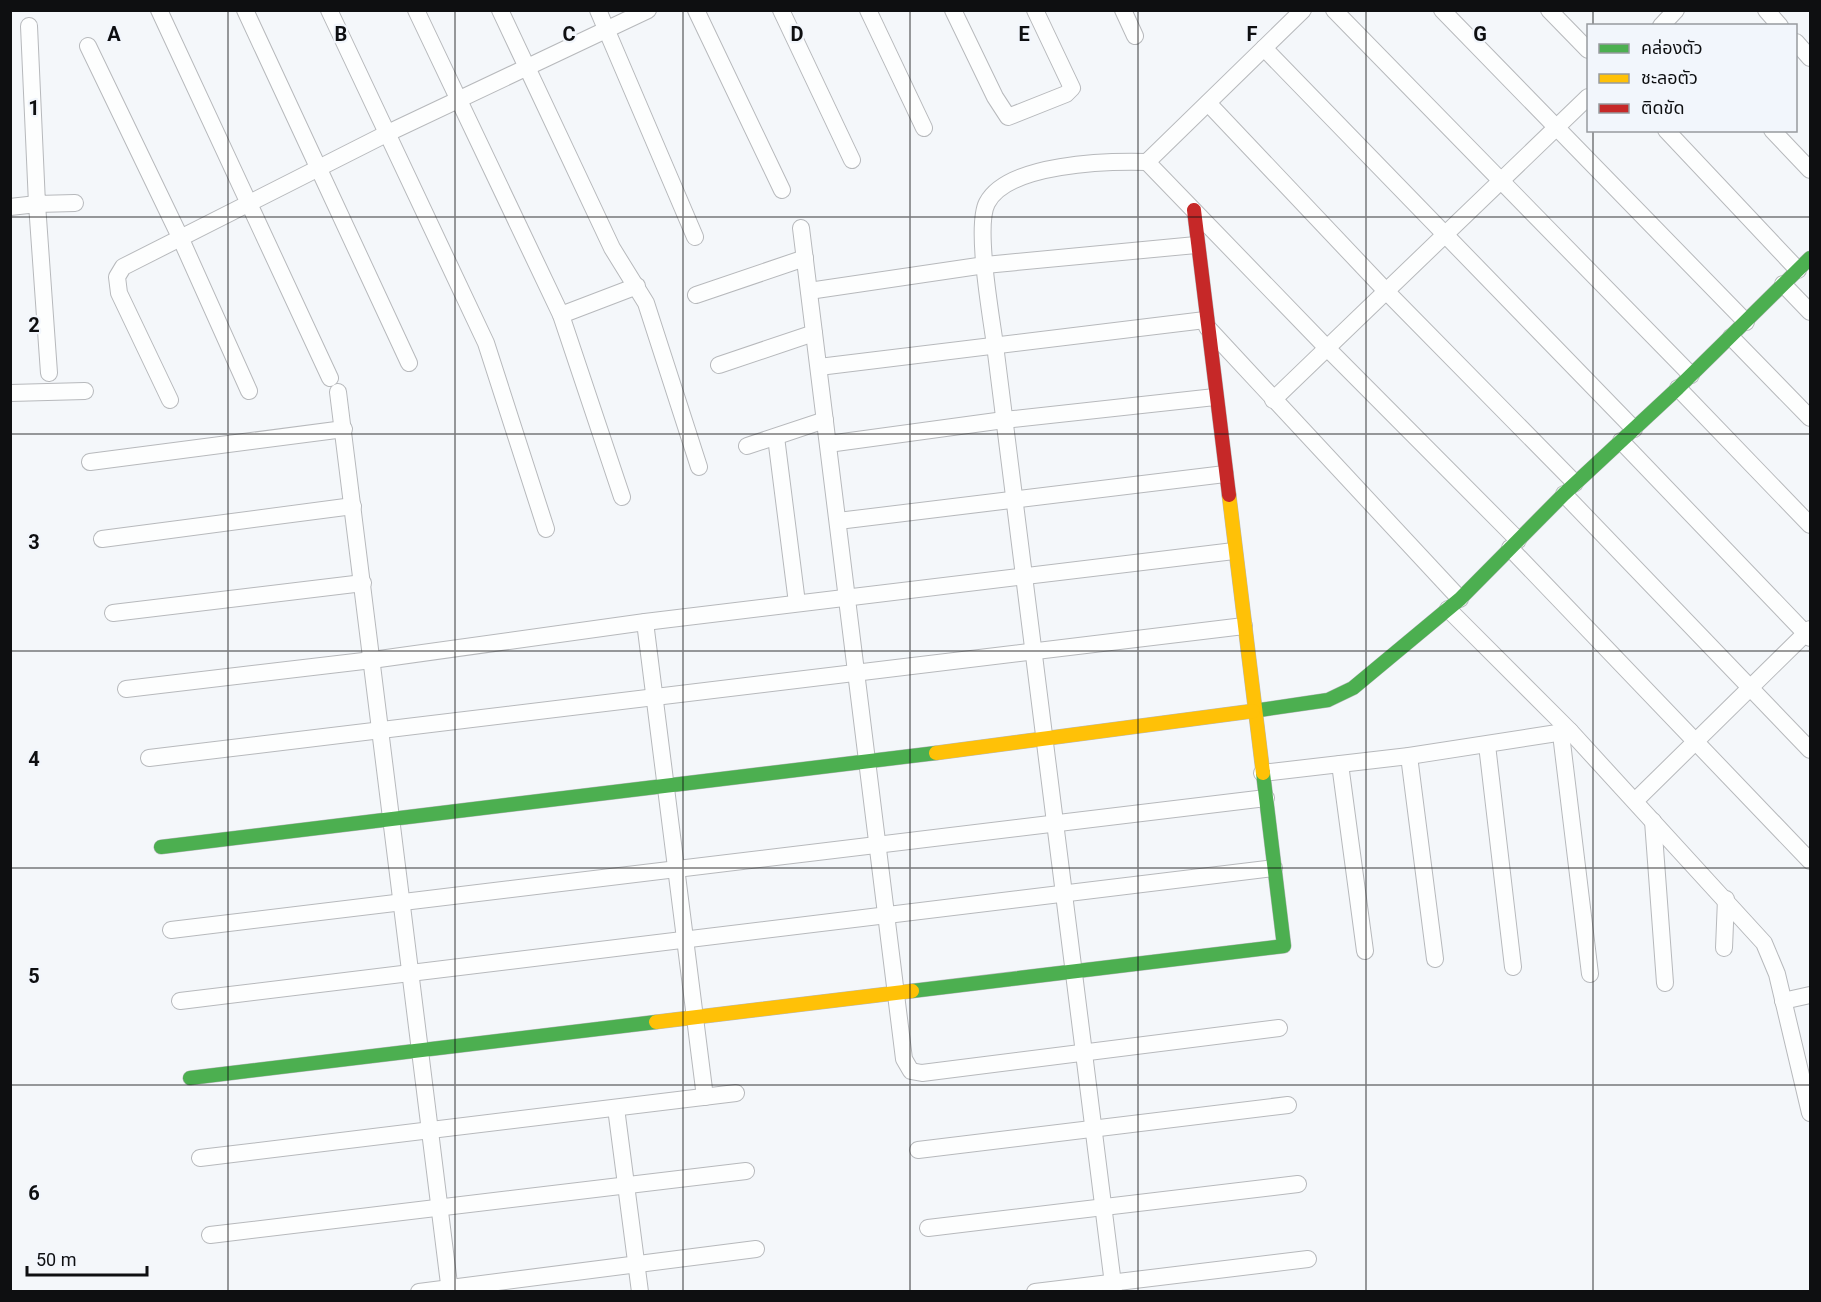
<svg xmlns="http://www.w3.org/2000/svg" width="1821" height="1302" font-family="Roboto,'Noto Sans Thai',sans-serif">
  <rect width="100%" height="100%" fill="#f4f7fa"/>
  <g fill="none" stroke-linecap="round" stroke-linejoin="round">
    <defs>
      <g id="street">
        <path d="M 159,10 L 330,378"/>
        <path d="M 245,10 L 409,363"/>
        <path d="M 329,10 L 486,343 L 546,529"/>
        <path d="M 416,10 L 561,315 L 622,497"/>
        <path d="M 500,10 L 612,248 L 646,303 L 699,467"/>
        <path d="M 598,10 L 695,237"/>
        <path d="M 696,10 L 782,190"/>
        <path d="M 781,10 L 852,160"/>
        <path d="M 868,10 L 924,128"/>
        <path d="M 953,10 L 995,97 L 1008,117 L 1066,94 L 1072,88 L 1035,10"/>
        <path d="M 1123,10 L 1135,36"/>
        <path d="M 1334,10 L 1691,375"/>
        <path d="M 1442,10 L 1746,322"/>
        <path d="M 1549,10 L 1588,50"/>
        <path d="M 1766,10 L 1780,26"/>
        <path d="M 29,26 L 37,204 L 75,203"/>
        <path d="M 1661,26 L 1676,10"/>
        <path d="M 1796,42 L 1810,58"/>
        <path d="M 88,46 L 180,237 L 249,391"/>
        <path d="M 1264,48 L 1634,429"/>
        <path d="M 1208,103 L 1386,291 L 1575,483"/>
        <path d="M 1666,130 L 1798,270"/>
        <path d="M 1772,130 L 1810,170"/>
        <path d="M 1147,162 L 1327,348 L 1518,540"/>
        <path d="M 10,207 L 37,204 L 49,373"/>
        <path d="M 801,228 L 904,1059 L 911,1071 L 922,1073 L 1279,1028"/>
        <path d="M 1783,284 L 1810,312"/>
        <path d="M 809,291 L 985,265 L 1196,245"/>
        <path d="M 696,295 L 805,258"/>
        <path d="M 561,315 L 637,286"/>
        <path d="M 1207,327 L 1460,599"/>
        <path d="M 1731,337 L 1810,418"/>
        <path d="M 719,365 L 814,333"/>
        <path d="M 819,367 L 1205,320"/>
        <path d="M 1678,388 L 1810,525"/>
        <path d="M 338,392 L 450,1292"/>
        <path d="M 10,393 L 85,391"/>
        <path d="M 170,400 L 119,293 L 117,277 L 123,267 L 388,133 L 648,10"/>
        <path d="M 1273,400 L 1588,97"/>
        <path d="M 776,437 L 797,603"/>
        <path d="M 1621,441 L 1810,638"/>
        <path d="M 828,444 L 1004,420 L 1215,397"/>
        <path d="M 747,446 L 825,420"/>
        <path d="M 90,462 L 344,429"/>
        <path d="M 1564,494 L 1810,750"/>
        <path d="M 838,521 L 1225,474"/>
        <path d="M 102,539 L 353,506"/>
        <path d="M 1510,548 L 1810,861"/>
        <path d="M 1448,609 L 1570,731 L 1764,943 L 1777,974 L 1810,1113"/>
        <path d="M 113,613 L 363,583"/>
        <path d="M 645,622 L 705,1097"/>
        <path d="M 126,689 L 372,660 L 645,622 L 1234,551"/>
        <path d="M 1561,734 L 1590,974"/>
        <path d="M 1487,745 L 1513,967"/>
        <path d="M 1409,756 L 1435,959"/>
        <path d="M 149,758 L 1244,626"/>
        <path d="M 1340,764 L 1365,951"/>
        <path d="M 1262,773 L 1409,756 L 1570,731"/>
        <path d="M 1635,801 L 1810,629"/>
        <path d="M 1653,821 L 1665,983"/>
        <path d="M 171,930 L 1266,798"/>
        <path d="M 1724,948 L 1726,899"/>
        <path d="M 180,1001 L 1274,868"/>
        <path d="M 1783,1001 L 1810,995"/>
        <path d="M 616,1108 L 640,1292"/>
        <path d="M 918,1150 L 1288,1105"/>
        <path d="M 200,1158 L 736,1093"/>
        <path d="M 928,1228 L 1298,1184"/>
        <path d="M 210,1235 L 746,1171"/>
        <path d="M 419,1292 L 756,1249"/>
        <path d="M 1035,1292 L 1308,1259"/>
        <path d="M 1114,1292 L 995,345 C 991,316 975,226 987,203 C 1008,163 1108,161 1147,162 L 1303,10"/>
      </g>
      <g id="fast">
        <path d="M 1253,711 L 1328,700 L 1353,688 L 1460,599 L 1564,494 L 1678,388 L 1810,258"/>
        <path d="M 161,847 L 936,753"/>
        <path d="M 912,991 L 1284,946 L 1263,773"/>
        <path d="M 190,1078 L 656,1022"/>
      </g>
      <g id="slow">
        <path d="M 1229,495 L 1263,773"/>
        <path d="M 936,753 L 1253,711"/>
        <path d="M 656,1022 L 912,991"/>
      </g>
      <path id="jam" d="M 1194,210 L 1229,495"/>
    </defs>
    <!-- street casing -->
    <use href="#street" stroke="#b7b9bc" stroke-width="18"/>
    <!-- fast casing -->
    <use href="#fast" stroke="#b7b9bc" stroke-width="15"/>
    <!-- slow casing -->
    <use href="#slow" stroke="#b7b9bc" stroke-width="15"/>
    <!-- jam casing -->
    <use href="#jam" stroke="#b7b9bc" stroke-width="15"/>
    <!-- street -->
    <use href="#street" stroke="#fdfefe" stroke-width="16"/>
    <!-- fast -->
    <use href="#fast" stroke="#4caf50" stroke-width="14"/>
    <!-- slow -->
    <use href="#slow" stroke="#ffc107" stroke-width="14"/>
    <!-- jam -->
    <use href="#jam" stroke="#c62828" stroke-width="14"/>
  </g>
  <!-- grid -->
  <path fill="none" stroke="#0e0f11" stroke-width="1.5" stroke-opacity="0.55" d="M 228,10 L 228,1292M 455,10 L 455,1292M 683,10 L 683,1292M 910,10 L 910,1292M 1138,10 L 1138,1292M 1366,10 L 1366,1292M 1593,10 L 1593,26M 1593,130 L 1593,1292M 10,217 L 1810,217M 10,434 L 1810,434M 10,651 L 1810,651M 10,868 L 1810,868M 10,1085 L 1810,1085"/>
  <g font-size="20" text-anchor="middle" font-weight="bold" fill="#0e0f11" stroke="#f2f6fc" stroke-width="4.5" stroke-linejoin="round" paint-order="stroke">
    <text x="114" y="41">A</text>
    <text x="341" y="41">B</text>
    <text x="569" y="41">C</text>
    <text x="797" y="41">D</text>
    <text x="1024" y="41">E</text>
    <text x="1252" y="41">F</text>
    <text x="1480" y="41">G</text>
    <text x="34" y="115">1</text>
    <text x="34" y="332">2</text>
    <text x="34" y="549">3</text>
    <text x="34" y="766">4</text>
    <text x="34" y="983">5</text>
    <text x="34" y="1200">6</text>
  </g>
  <!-- border -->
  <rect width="1821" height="1302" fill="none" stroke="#0e0f11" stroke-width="24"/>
  <!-- legend -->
  <rect x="1587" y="24" width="210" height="108" fill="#f2f6fc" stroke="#979a9e" stroke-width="1.5"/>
  <rect x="1599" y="44" width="30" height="9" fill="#4caf50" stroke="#979a9e" stroke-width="1.5"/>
  <text x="1641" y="54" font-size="18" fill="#0e0f11">คล่องตัว</text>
  <rect x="1599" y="74" width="30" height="9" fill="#ffc107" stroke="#979a9e" stroke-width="1.5"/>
  <text x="1641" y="84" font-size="18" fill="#0e0f11">ชะลอตัว</text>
  <rect x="1599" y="104" width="30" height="9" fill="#c62828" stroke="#979a9e" stroke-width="1.5"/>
  <text x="1641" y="114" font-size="18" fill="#0e0f11">ติดขัด</text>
  <!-- scale -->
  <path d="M27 1266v9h120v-9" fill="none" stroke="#0e0f11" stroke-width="3"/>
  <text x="36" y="1266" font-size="18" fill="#0e0f11" stroke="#f2f6fc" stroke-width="4.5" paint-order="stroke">50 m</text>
</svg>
